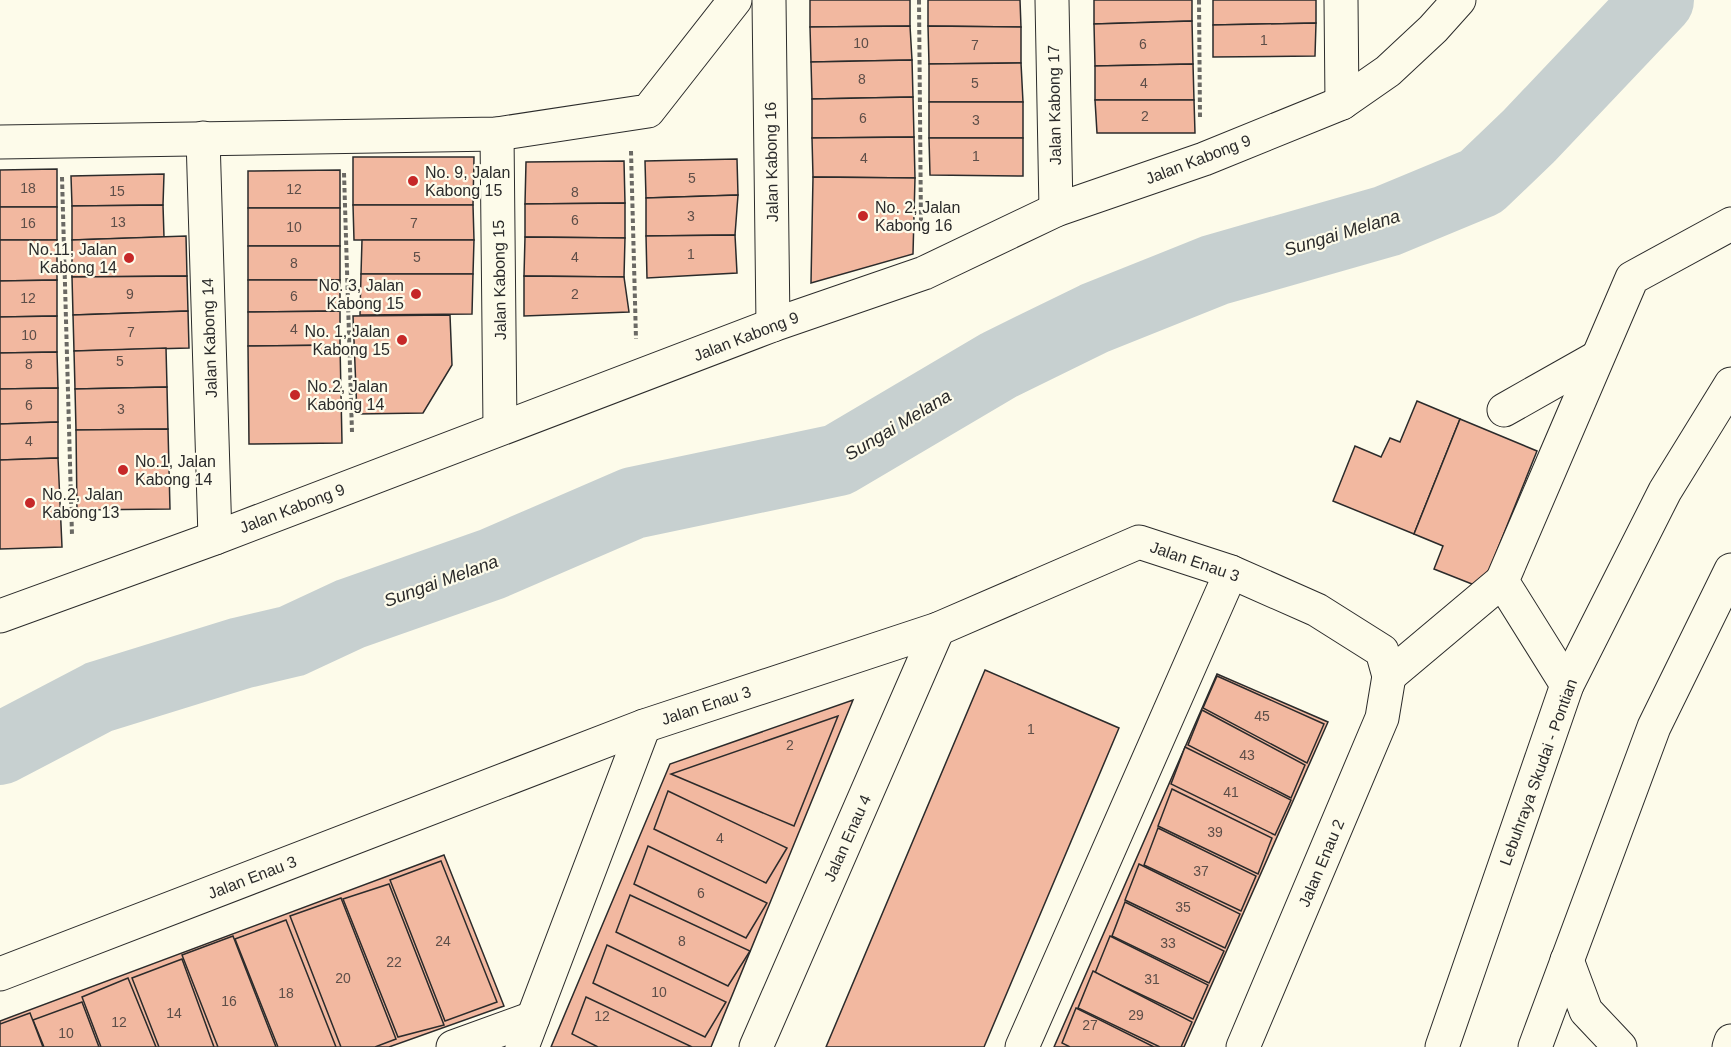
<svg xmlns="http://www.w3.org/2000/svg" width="1731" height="1047" font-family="Arial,sans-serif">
  <rect width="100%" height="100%" fill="#fdfbea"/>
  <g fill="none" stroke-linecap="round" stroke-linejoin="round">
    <!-- river -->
    <path stroke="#c7d0d0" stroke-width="72" d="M 0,749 L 99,697 L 241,653 L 292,641 L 350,614 L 492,564 L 633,503 L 838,460 L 999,365 L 1095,318 L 1215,270 L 1387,221 L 1481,182 L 1529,136 L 1658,0"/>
  </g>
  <!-- building -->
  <g fill="#f2b8a0" stroke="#2b2b2b" stroke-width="1.5">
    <path d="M 810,0 L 910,0 L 910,26 L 810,27 Z"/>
    <path d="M 928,0 L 1020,0 L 1021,27 L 928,26 Z"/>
    <path d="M 1094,0 L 1192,0 L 1192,21 L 1094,24 Z"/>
    <path d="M 1213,0 L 1316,0 L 1316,23 L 1213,25 Z"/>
    <path d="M 1192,21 L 1193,64 L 1095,66 L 1094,24 Z"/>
    <path d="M 1316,23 L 1315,56 L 1213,57 L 1213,25 Z"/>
    <path d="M 910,26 L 912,60 L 811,62 L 810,27 Z"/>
    <path d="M 928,26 L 1021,27 L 1021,63 L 929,64 Z"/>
    <path d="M 912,60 L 913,97 L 812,99 L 811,62 Z"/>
    <path d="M 1021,63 L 1023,102 L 929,102 L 929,64 Z"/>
    <path d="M 1193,64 L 1194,100 L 1095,100 L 1095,66 Z"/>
    <path d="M 913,97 L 914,137 L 812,138 L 812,99 Z"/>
    <path d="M 1095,100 L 1194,100 L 1195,133 L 1097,133 Z"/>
    <rect x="929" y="102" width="94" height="36"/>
    <path d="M 914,137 L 915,178 L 813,177 L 812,138 Z"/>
    <path d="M 929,138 L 1023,138 L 1023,176 L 930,175 Z"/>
    <path d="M 353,157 L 474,157 L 473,205 L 353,205 Z"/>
    <path d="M 737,159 L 738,195 L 646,198 L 645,161 Z"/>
    <path d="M 624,161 L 625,203 L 525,204 L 526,162 Z"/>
    <path d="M 57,169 L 57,207 L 0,207 L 0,170 Z"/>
    <path d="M 340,170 L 340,208 L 248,208 L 248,171 Z"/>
    <path d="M 164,174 L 163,205 L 72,206 L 71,176 Z"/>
    <path d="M 813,177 L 915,178 L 913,254 L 811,283 Z"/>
    <path d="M 738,195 L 735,235 L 646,236 L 646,198 Z"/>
    <path d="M 625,203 L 625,238 L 525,237 L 525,204 Z"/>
    <path d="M 163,205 L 164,237 L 72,240 L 72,206 Z"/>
    <path d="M 353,205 L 473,205 L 474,240 L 354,240 Z"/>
    <rect x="0" y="207" width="57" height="33"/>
    <rect x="248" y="208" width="92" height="38"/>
    <path d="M 735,235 L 737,273 L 647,278 L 646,236 Z"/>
    <path d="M 186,236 L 187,276 L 72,277 L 72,240 Z"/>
    <path d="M 525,237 L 625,238 L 624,277 L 524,276 Z"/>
    <path d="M 0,240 L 57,240 L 57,280 L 0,281 Z"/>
    <path d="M 362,240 L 474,240 L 473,274 L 361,274 Z"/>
    <rect x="248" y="246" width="92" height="34"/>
    <path d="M 361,274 L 473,274 L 472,314 L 360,315 Z"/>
    <path d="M 187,276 L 188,311 L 73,315 L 72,277 Z"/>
    <path d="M 524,276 L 624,277 L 629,312 L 524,316 Z"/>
    <path d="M 57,280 L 57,316 L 0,317 L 0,281 Z"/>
    <path d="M 248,280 L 340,280 L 340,311 L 248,312 Z"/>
    <path d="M 188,311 L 189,348 L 74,351 L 73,315 Z"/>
    <path d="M 340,311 L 340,345 L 248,346 L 248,312 Z"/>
    <path d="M 450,315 L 452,365 L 423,413 L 357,414 L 353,316 Z"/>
    <path d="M 57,316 L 57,352 L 0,353 L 0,317 Z"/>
    <path d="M 340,345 L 342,443 L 249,444 L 248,346 Z"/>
    <path d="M 166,348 L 167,387 L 75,389 L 74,351 Z"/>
    <path d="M 57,352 L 58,388 L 0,389 L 0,353 Z"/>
    <path d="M 167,387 L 168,429 L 76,430 L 75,389 Z"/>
    <path d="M 58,388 L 58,422 L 0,424 L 0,389 Z"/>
    <path d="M 1417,401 L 1460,419 L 1414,534 L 1333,501 L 1355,446 L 1381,457 L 1390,438 L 1400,442 Z"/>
    <path d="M 1460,419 L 1537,451 L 1482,588 L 1434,569 L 1443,546 L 1414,534 Z"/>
    <path d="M 58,422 L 58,458 L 0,460 L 0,424 Z"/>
    <path d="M 168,429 L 170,509 L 77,510 L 76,430 Z"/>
    <path d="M 58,458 L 62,547 L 0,549 L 0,460 Z"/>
    <path d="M 985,670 L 1119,728 L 984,1047 L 826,1047 Z"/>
    <path d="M 1217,674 L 1328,722 L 1184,1047 L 1054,1047 Z"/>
    <path d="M 1217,676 L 1324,724 L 1307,763 L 1203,708 Z"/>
    <path d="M 853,700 L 711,1047 L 551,1047 L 670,764 Z"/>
    <path d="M 1202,710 L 1305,765 L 1291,798 L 1188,745 Z"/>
    <path d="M 838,716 L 794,826 L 671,774 Z"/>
    <path d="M 1185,747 L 1291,800 L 1275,835 L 1171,784 Z"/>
    <path d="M 1172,789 L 1272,838 L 1258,874 L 1158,826 Z"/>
    <path d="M 668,791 L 787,848 L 766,883 L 654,829 Z"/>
    <path d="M 1158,828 L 1256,876 L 1241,911 L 1144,865 Z"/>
    <path d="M 648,846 L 767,903 L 746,938 L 634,884 Z"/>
    <path d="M 444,855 L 504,1006 L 389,1047 L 0,1047 L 0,1021 Z"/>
    <path d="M 441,861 L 497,1002 L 445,1021 L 390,880 Z"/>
    <path d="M 1139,864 L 1240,914 L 1225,948 L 1125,900 Z"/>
    <path d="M 389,884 L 444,1025 L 398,1037 L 343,899 Z"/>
    <path d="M 630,895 L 750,951 L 728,986 L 616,932 Z"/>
    <path d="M 341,898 L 396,1039 L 375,1047 L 341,1047 L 290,916 Z"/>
    <path d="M 1125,902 L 1224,951 L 1209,983 L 1112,936 Z"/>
    <path d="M 286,920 L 336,1047 L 278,1047 L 235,939 Z"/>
    <path d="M 233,936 L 276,1047 L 218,1047 L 182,955 Z"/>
    <path d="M 1110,936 L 1208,985 L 1193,1019 L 1095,973 Z"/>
    <path d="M 607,945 L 726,1002 L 705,1037 L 593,983 Z"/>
    <path d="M 182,959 L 214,1047 L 159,1047 L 132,978 Z"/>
    <path d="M 1093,971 L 1192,1022 L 1181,1047 L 1160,1047 L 1078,1008 Z"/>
    <path d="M 128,978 L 156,1047 L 101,1047 L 82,997 Z"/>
    <path d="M 586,997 L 692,1047 L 598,1047 L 572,1034 Z"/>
    <path d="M 82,1002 L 99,1047 L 44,1047 L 33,1020 Z"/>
    <path d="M 1076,1008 L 1154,1047 L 1070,1047 L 1062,1043 Z"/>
    <path d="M 30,1013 L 43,1047 L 0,1047 L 0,1024 Z"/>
  </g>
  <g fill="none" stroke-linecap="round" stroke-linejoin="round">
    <defs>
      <g id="minor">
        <path d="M 769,0 L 773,325"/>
        <path d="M 1052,0 L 1056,210"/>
        <path d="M 1341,0 L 1342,103"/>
        <path d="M 497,134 L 500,427"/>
        <path d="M 203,138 L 215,538"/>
        <path d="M 0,142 L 497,134 L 648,111 L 735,0"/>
        <path d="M 1504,410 L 1596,358"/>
        <path d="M 0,616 L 215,538 L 773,325 L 924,273 L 1056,210 L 1204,159 L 1342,103 L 1388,71 L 1433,29 L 1459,0"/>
        <path d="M 1389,676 L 1502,581"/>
        <path d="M 1567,685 L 1502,581 L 1632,278 L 1731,224"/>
        <path d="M 1567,960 L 1586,1011 L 1620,1047"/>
        <path d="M 0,974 L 644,726 L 938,629 L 1139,542 L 1231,572 L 1317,610 L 1382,651 L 1389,676 L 1382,718 L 1243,1047"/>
        <path d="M 453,1047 L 533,1018"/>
        <path d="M 522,1047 L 644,726"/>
        <path d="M 756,1047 L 938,629"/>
        <path d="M 1022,1047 L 1231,572"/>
        <path d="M 1729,1047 L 1731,1041"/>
      </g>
      <g id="highway">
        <path d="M 1442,1047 L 1567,685 L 1665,491 L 1731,384"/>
        <path d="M 1535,1047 L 1654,727 L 1731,570"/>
      </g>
    </defs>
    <!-- minor casing -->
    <use href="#minor" stroke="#2b2b2b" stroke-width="35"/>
    <!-- highway casing -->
    <use href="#highway" stroke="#2b2b2b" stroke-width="35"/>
    <!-- path -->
    <g stroke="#6a6964" stroke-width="4" stroke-dasharray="4.5 3" stroke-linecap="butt">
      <path d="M 919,0 L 921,226"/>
      <path d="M 1199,0 L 1200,119"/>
      <path d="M 631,151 L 636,339"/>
      <path d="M 344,173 L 352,432"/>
      <path d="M 62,177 L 72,535"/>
    </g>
    <!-- minor -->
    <use href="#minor" stroke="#fdfbea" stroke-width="33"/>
    <!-- highway -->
    <use href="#highway" stroke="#fdfbea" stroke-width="33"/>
  </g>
  <!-- markers -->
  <g fill="#c62828" stroke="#fdfbea" stroke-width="2">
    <circle cx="413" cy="181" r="6"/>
    <circle cx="863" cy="216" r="6"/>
    <circle cx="129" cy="258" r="6"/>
    <circle cx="416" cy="294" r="6"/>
    <circle cx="402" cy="340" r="6"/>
    <circle cx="295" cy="395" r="6"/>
    <circle cx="123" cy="470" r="6"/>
    <circle cx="30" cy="503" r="6"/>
  </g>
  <g text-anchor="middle" stroke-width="4.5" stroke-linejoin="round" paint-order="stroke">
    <!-- number labels -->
    <g font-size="14" fill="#5d4e48">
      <text x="1264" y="45">1</text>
      <text x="861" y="48">10</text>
      <text x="1143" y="49">6</text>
      <text x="975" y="50">7</text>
      <text x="862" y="84">8</text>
      <text x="975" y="88">5</text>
      <text x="1144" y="88">4</text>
      <text x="1145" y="121">2</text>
      <text x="863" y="123">6</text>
      <text x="976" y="125">3</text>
      <text x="976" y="161">1</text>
      <text x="864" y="163">4</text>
      <text x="692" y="183">5</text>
      <text x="28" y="193">18</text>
      <text x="294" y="194">12</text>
      <text x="117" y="196">15</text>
      <text x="575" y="197">8</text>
      <text x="691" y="221">3</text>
      <text x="575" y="225">6</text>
      <text x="118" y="227">13</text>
      <text x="28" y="228">16</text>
      <text x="414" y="228">7</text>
      <text x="294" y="232">10</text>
      <text x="691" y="259">1</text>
      <text x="417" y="262">5</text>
      <text x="575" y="262">4</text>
      <text x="294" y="268">8</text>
      <text x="130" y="299">9</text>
      <text x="575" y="299">2</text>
      <text x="294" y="301">6</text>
      <text x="28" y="303">12</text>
      <text x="294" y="334">4</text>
      <text x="131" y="337">7</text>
      <text x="29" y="340">10</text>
      <text x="120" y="366">5</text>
      <text x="29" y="369">8</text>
      <text x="29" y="410">6</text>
      <text x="121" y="414">3</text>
      <text x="29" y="446">4</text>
      <text x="1262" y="721">45</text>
      <text x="1031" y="734">1</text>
      <text x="790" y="750">2</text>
      <text x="1247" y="760">43</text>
      <text x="1231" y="797">41</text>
      <text x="1215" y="837">39</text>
      <text x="720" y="843">4</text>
      <text x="1201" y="876">37</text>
      <text x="701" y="898">6</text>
      <text x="1183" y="912">35</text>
      <text x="443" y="946">24</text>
      <text x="682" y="946">8</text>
      <text x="1168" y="948">33</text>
      <text x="394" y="967">22</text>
      <text x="343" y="983">20</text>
      <text x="1152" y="984">31</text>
      <text x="659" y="997">10</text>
      <text x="286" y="998">18</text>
      <text x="229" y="1006">16</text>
      <text x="174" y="1018">14</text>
      <text x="1136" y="1020">29</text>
      <text x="602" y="1021">12</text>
      <text x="119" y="1027">12</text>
      <text x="1090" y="1030">27</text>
      <text x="66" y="1038">10</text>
    </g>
    <!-- street labels -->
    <g font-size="16" fill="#2b2b2b" stroke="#fdfbea">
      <text transform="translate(1054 105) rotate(-91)" y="6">Jalan Kabong 17</text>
      <text transform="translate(1198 159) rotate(-21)" y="6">Jalan Kabong 9</text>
      <text transform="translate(771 162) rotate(-91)" y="6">Jalan Kabong 16</text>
      <text transform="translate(499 280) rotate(-91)" y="6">Jalan Kabong 15</text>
      <text transform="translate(746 336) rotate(-21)" y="6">Jalan Kabong 9</text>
      <text transform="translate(209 338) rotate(-92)" y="6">Jalan Kabong 14</text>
      <text transform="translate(292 508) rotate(-21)" y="6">Jalan Kabong 9</text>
      <text transform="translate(1195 561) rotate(19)" y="6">Jalan Enau 3</text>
      <text transform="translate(706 705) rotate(-18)" y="6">Jalan Enau 3</text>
      <text transform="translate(1538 772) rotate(-70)" y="6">Lebuhraya Skudai - Pontian</text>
      <text transform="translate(847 838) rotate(-66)" y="6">Jalan Enau 4</text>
      <text transform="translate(1321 863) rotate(-67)" y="6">Jalan Enau 2</text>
      <text transform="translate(252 877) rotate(-21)" y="6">Jalan Enau 3</text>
    </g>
    <!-- poi labels -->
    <g font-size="16" fill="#2b2b2b" stroke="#fdfbea" text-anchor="start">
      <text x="425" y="178">No. 9, Jalan<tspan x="425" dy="18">Kabong 15</tspan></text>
      <text x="875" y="213">No. 2, Jalan<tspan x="875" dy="18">Kabong 16</tspan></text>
      <text x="117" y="255" text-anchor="end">No.11, Jalan<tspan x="117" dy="18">Kabong 14</tspan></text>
      <text x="404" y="291" text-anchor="end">No. 3, Jalan<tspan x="404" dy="18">Kabong 15</tspan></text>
      <text x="390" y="337" text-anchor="end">No. 1, Jalan<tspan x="390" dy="18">Kabong 15</tspan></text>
      <text x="307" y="392">No.2, Jalan<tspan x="307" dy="18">Kabong 14</tspan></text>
      <text x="135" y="467">No.1, Jalan<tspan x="135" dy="18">Kabong 14</tspan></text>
      <text x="42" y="500">No.2, Jalan<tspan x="42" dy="18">Kabong 13</tspan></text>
    </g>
    <!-- water labels -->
    <g font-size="18" font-style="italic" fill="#2b2b2b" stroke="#fdfbea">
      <text transform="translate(1342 233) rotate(-17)" y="6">Sungai Melana</text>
      <text transform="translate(898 425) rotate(-31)" y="6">Sungai Melana</text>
      <text transform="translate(441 581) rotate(-20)" y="6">Sungai Melana</text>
    </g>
  </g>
</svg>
